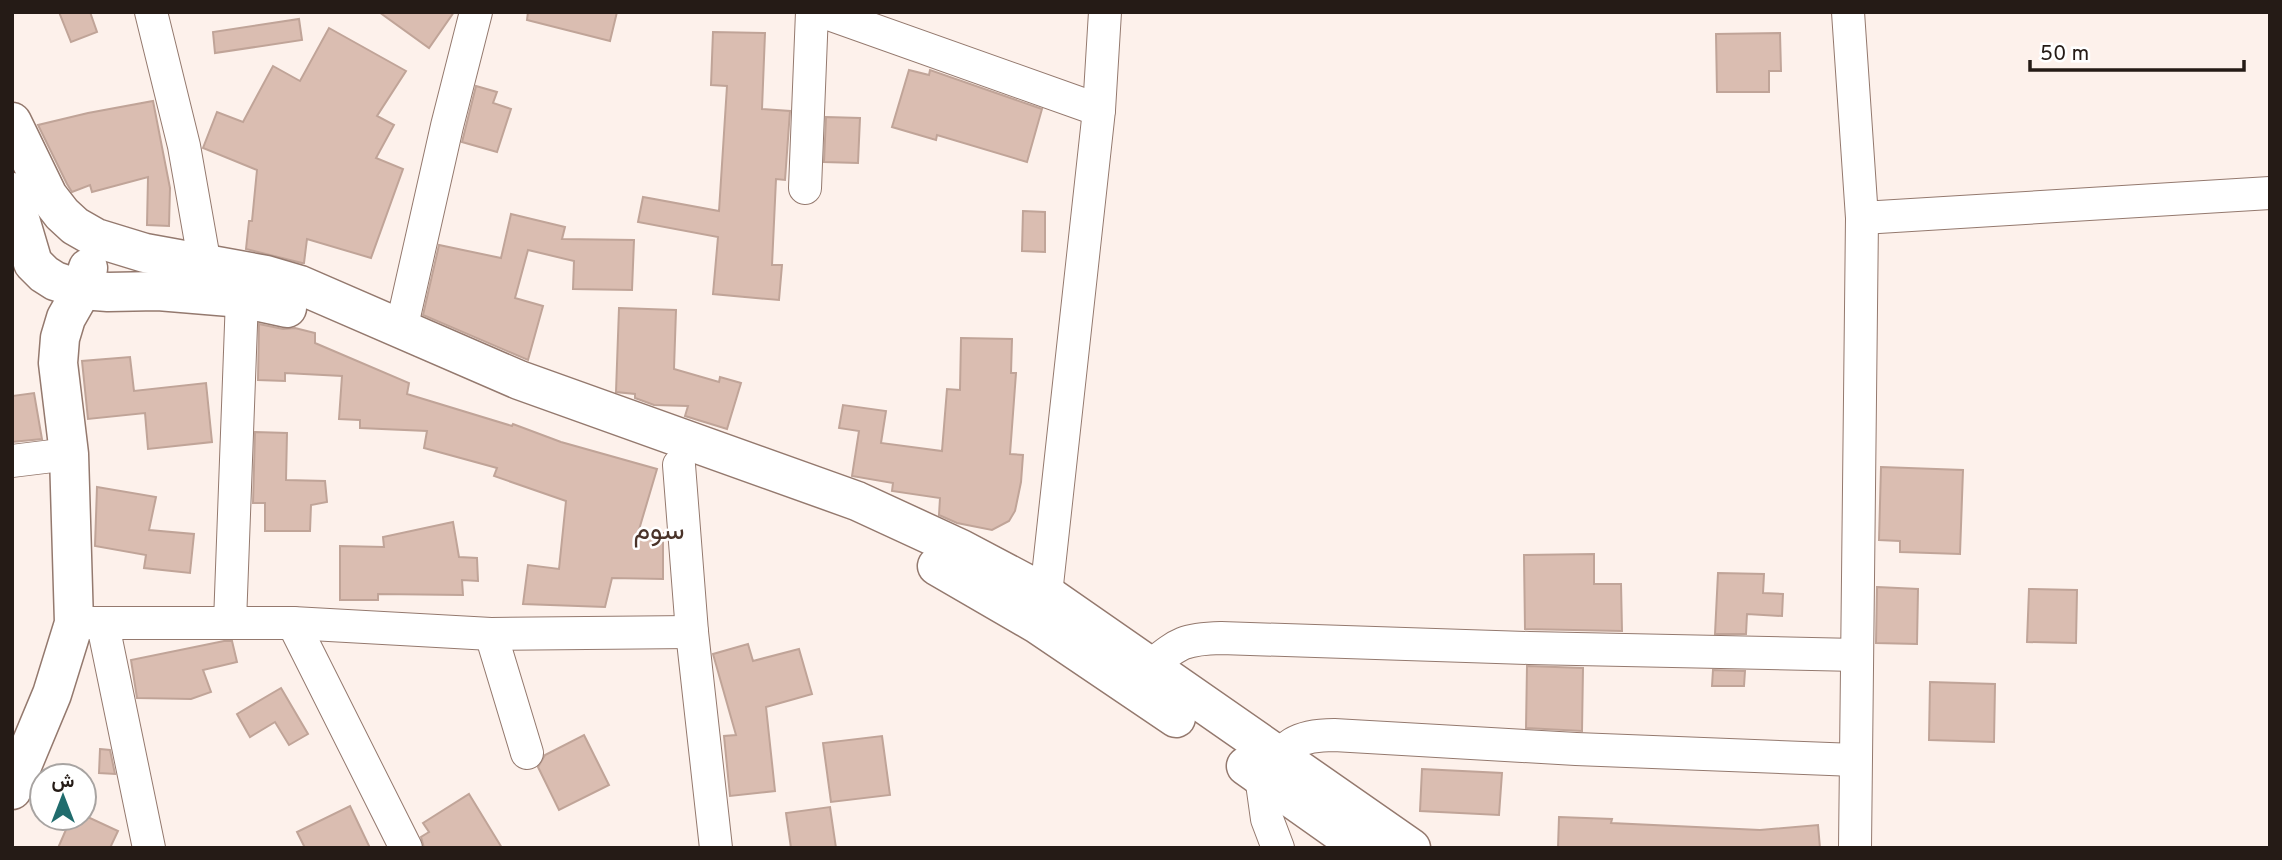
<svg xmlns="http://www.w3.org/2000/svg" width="2282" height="860" font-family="Overpass,Vazirmatn,sans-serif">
  <rect width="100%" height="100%" fill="#fdf1eb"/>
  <!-- building -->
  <g fill="#dabdb1" stroke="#c0a498" stroke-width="2">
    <path d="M 59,12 L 90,12 L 97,32 L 71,42 Z"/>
    <path d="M 379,12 L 454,12 L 429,48 Z"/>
    <path d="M 528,12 L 617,12 L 610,41 L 527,20 Z"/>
    <path d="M 299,19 L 302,40 L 215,53 L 213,32 Z"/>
    <path d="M 329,28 L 406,71 L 377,116 L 394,125 L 376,158 L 403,169 L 371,258 L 307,239 L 304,263 L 302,263 L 246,249 L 249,221 L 252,221 L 257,170 L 203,148 L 217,112 L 243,122 L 273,66 L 300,81 Z"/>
    <path d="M 713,32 L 765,33 L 762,109 L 790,111 L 785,180 L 776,179 L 772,265 L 782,265 L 779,300 L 713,294 L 718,237 L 638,222 L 643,197 L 719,211 L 727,86 L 711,85 Z"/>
    <path d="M 1780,33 L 1781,71 L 1769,71 L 1769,92 L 1717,92 L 1716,34 Z"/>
    <path d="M 909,70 L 929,75 L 930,70 L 1042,109 L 1027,162 L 937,135 L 936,140 L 892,127 Z"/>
    <path d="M 476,86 L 497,92 L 493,103 L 511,109 L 497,152 L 462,142 Z"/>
    <path d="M 153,101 L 170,188 L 169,226 L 147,225 L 148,177 L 92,192 L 90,185 L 72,192 L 67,184 L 38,125 L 88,113 Z"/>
    <path d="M 826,117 L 860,118 L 858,163 L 824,162 Z"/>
    <path d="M 1023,211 L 1045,212 L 1045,252 L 1022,251 Z"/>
    <path d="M 511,214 L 565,227 L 562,239 L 634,240 L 632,290 L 573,289 L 574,261 L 528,250 L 515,298 L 543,306 L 528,360 L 423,315 L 439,245 L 501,258 Z"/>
    <path d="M 619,308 L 676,310 L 674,369 L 719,382 L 720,377 L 741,383 L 727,429 L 685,416 L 688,406 L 654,405 L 635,398 L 635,394 L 616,392 Z"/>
    <path d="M 259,324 L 283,329 L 295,328 L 315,333 L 315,343 L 409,383 L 407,394 L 512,426 L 513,424 L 561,442 L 657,469 L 638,533 L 663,533 L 663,579 L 612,578 L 605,607 L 523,604 L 528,565 L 559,569 L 566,501 L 494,476 L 497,468 L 424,448 L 427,431 L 360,428 L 360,420 L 339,419 L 342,376 L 285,373 L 285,381 L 258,380 Z"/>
    <path d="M 961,338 L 1012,339 L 1011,373 L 1016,373 L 1010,454 L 1023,455 L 1021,482 L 1015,511 L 1009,521 L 992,530 L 957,523 L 939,515 L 940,498 L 892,491 L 893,483 L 852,476 L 859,431 L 839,428 L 843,405 L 886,411 L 881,443 L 942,451 L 947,389 L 960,390 Z"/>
    <path d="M 130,357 L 134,391 L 206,383 L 212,442 L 148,449 L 145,413 L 88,419 L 82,361 Z"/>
    <path d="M 34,393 L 42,439 L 12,442 L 12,396 Z"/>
    <path d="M 255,432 L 287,433 L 286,480 L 325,481 L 327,502 L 311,505 L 310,531 L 265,531 L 265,503 L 253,503 Z"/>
    <path d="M 1881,467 L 1963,470 L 1960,554 L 1900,552 L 1900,541 L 1879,540 Z"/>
    <path d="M 97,487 L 156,497 L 149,530 L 194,534 L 190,573 L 144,568 L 146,555 L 95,546 Z"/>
    <path d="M 453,522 L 459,557 L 477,558 L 478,581 L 462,580 L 463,595 L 378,594 L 378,600 L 340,600 L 340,546 L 384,547 L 383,537 Z"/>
    <path d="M 1594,554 L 1594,584 L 1621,584 L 1622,631 L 1525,629 L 1524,555 Z"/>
    <path d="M 1718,573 L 1764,574 L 1763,593 L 1783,594 L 1782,616 L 1747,614 L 1746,634 L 1715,634 Z"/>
    <path d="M 1877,587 L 1918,589 L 1917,644 L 1876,643 Z"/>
    <path d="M 2029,589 L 2077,590 L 2076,643 L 2027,642 Z"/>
    <path d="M 224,641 L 232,641 L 237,662 L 203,670 L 211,692 L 191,699 L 137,698 L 131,660 Z"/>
    <path d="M 748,644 L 753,661 L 799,649 L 812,694 L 766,707 L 775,791 L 730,796 L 724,736 L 736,735 L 713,654 Z"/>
    <path d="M 1527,666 L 1583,668 L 1582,731 L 1526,728 Z"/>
    <path d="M 1713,670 L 1745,671 L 1744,686 L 1712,686 Z"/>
    <path d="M 1930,682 L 1995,684 L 1994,742 L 1929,740 Z"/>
    <path d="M 281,688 L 308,734 L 289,745 L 275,722 L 250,737 L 237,714 Z"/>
    <path d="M 584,735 L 609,785 L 559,810 L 538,767 L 545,755 Z"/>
    <path d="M 882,736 L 890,795 L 831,802 L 823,743 Z"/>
    <path d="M 100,749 L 110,750 L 115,774 L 99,773 Z"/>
    <path d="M 1422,769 L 1502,773 L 1499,815 L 1420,811 Z"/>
    <path d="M 469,794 L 502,848 L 424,848 L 421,837 L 429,832 L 423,823 Z"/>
    <path d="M 350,806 L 370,848 L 305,848 L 297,832 Z"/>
    <path d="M 830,807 L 836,848 L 791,848 L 786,813 Z"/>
    <path d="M 1559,817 L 1612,819 L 1611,823 L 1760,830 L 1818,825 L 1820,848 L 1558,848 Z"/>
    <path d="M 71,818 L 90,818 L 118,831 L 110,848 L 58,848 Z"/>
  </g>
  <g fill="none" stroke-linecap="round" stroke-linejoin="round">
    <defs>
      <g id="street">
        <path d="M 151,12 L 184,146 L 205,265"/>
        <path d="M 823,12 L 1099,110"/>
        <path d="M 1848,12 L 1862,218 L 1855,848"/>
        <path d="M 805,188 L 812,12"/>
        <path d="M 1862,218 L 2270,193"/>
        <path d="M 401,330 L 447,126 L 476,12"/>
        <path d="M 12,461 L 69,454"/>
        <path d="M 679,465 L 692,632 L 716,848"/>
        <path d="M 1040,616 L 1046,594 L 1099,110 L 1105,12"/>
        <path d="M 230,622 L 242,298"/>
        <path d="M 74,623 L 293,623 L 491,634 L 692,632"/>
        <path d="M 293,623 L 406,848"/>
        <path d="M 103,625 L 149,848"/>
        <path d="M 491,634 L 527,753"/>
        <path d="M 1149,667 C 1178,644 1182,639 1221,638 L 1529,648 L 1857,655"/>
        <path d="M 1278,848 L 1267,819 L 1261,776 C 1286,746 1294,735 1334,735 L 1576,749 L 1855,760"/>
      </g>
      <g id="secondary">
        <path d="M 12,122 L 48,196 L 62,214 L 75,226 L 96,238 L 145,253 L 266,275 L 300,285 L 519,380 L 857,501 L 961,549 L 1046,594 L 1411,848"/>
        <path d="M 12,192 L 33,263 L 44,274 L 55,281 L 82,290 L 108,292 L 158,291 L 242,298 L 287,308"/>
        <path d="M 937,566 L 1037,624 L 1176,718"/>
        <path d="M 1246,766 L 1362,848"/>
        <path d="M 12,790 L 52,694 L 74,623 L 69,454 L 58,363 L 60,338 L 66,318 L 82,290 L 88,268"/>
      </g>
    </defs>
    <!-- street casing -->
    <use href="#street" stroke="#94796e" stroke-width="34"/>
    <!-- secondary casing -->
    <use href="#secondary" stroke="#94796e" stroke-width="41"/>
    <!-- street -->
    <use href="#street" stroke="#fff" stroke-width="32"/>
    <!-- secondary -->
    <use href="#secondary" stroke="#fff" stroke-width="38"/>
  </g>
  <g text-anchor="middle" stroke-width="5" stroke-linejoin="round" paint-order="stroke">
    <!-- quarter labels -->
    <g font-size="28" fill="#4a3329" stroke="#fff">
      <text x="659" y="539">سوم</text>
    </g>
  </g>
  <!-- border -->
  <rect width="2282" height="860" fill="none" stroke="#251b16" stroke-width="28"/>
  <!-- north arrow -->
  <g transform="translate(63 797)"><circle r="33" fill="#ffffff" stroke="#a8a4a2" stroke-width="2"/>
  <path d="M0-5L12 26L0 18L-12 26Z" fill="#206c6d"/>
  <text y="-10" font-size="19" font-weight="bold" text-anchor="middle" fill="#251b16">ش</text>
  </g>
  <!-- scale -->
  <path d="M2030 60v10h214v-10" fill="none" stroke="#251b16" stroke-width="3.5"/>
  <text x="2040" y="60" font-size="21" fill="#251b16" stroke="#ffffff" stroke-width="5" paint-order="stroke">50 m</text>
</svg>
